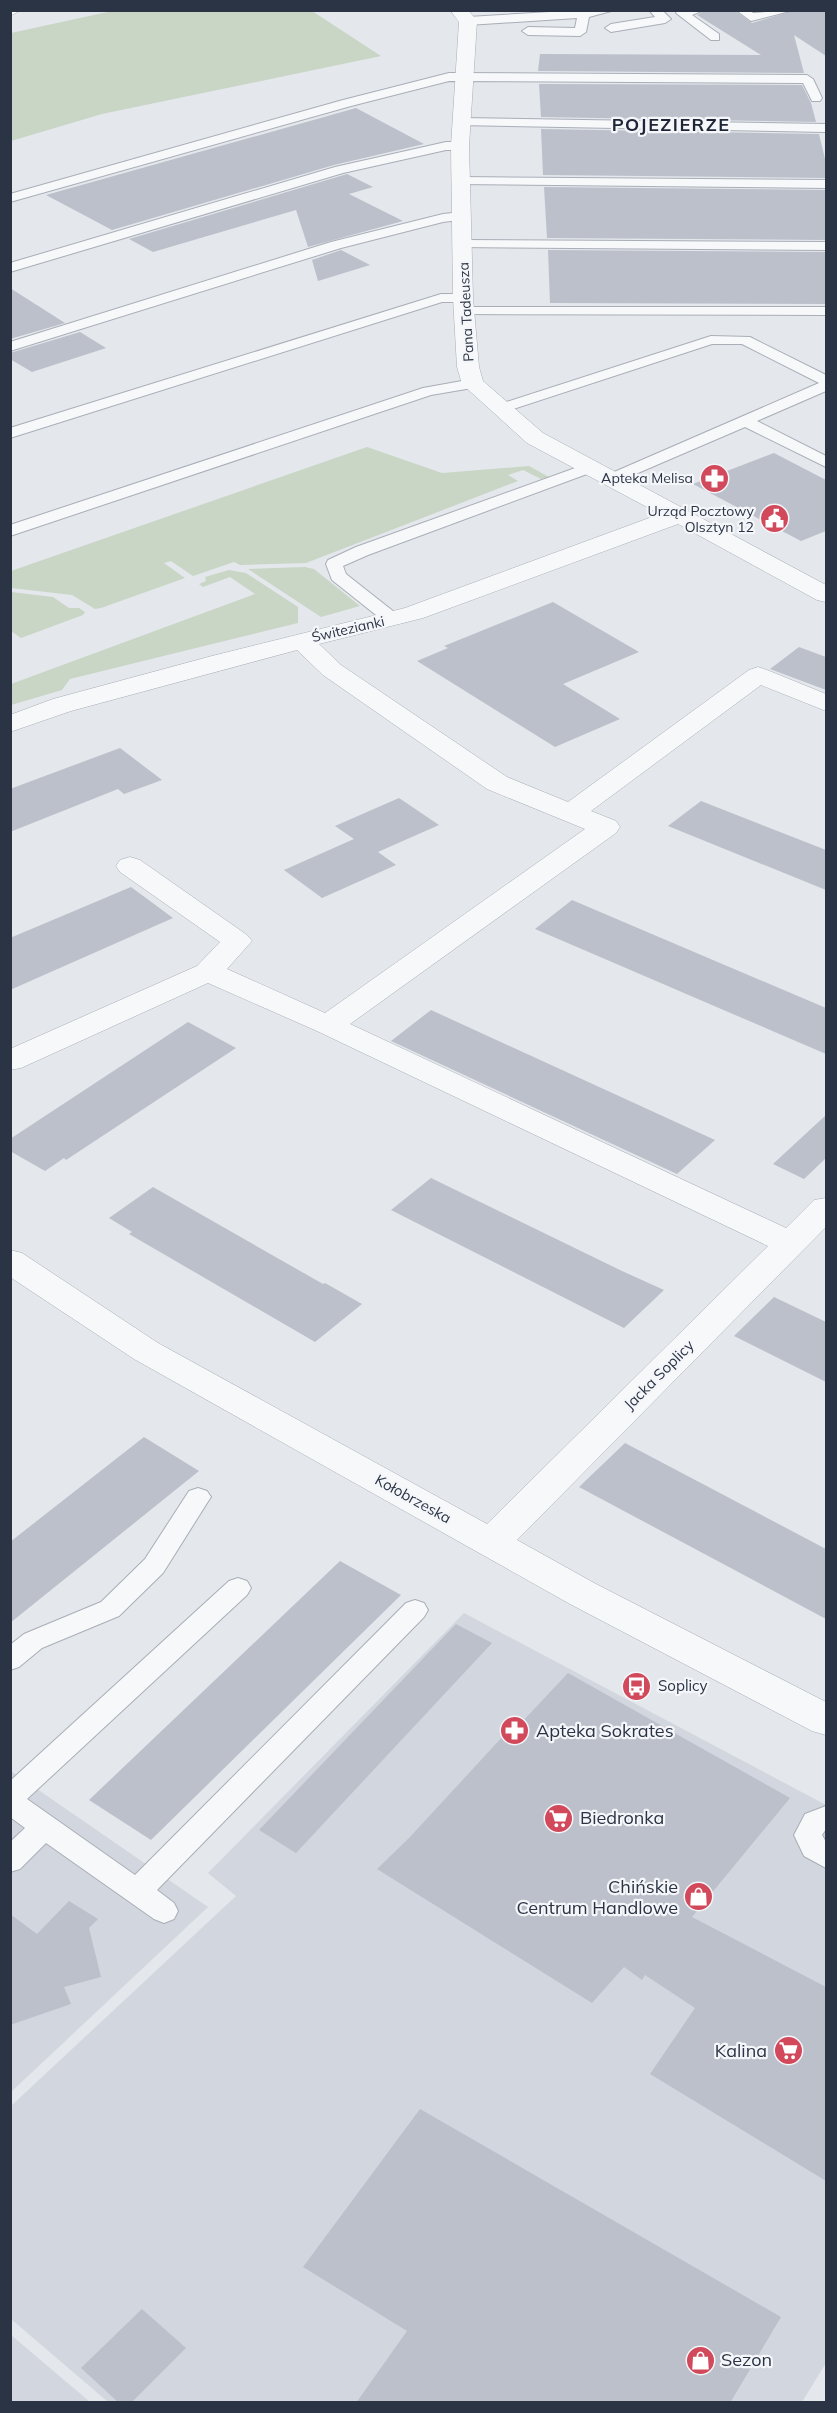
<svg xmlns="http://www.w3.org/2000/svg" width="837" height="2413" font-family="Mulish,sans-serif">
  <rect width="100%" height="100%" fill="#e4e7ec"/>
  <!-- built -->
  <g fill="#d2d6de">
    <path d="M 464,1613 L 826,1805 L 826,2363 L 802,2402 L 108,2402 L 11,2319 L 11,2106 L 236,1896 L 208,1873 Z"/>
    <path d="M 11,1771 L 208,1907 L 11,2092 Z"/>
    <path d="M 11,2335 L 90,2402 L 11,2402 Z"/>
  </g>
  <!-- green -->
  <g fill="#c9d6c5">
    <path d="M 117,10 L 312,11 L 381,56 L 102,114 L 11,141 L 11,33 Z"/>
    <path d="M 367,447 L 442,473 L 529,466 L 549,477 L 541,479 L 523,470 L 508,475 L 518,481 L 306,563 L 240,565 L 234,562 L 193,576 L 171,561 L 164,563 L 185,578 L 101,608 L 95,609 L 72,595 L 11,588 L 11,571 Z"/>
    <path d="M 305,567 L 314,569 L 360,606 L 321,617 L 248,569 Z"/>
    <path d="M 229,570 L 246,573 L 298,607 L 298,623 L 70,679 L 62,690 L 11,705 L 11,684 L 255,594 L 230,577 L 203,587 L 199,584 L 206,581 L 205,577 Z"/>
    <path d="M 11,592 L 53,597 L 69,608 L 79,608 L 85,612 L 83,615 L 21,638 L 11,631 Z"/>
  </g>
  <!-- building -->
  <g fill="#bbc0ca">
    <path d="M 706,10 L 734,10 L 752,23 L 796,10 L 826,10 L 826,56 L 794,35 L 804,73 L 538,71 L 540,54 L 761,55 L 697,15 Z"/>
    <path d="M 539,84 L 802,85 L 811,103 L 816,122 L 541,117 Z"/>
    <path d="M 356,108 L 424,144 L 334,165 L 112,230 L 46,195 Z"/>
    <path d="M 541,129 L 819,134 L 826,163 L 826,178 L 543,175 Z"/>
    <path d="M 347,174 L 373,187 L 349,194 L 403,221 L 308,247 L 296,210 L 153,252 L 129,239 Z"/>
    <path d="M 544,187 L 826,190 L 826,240 L 547,238 Z"/>
    <path d="M 341,250 L 370,265 L 318,281 L 312,260 Z"/>
    <path d="M 548,250 L 826,252 L 826,304 L 550,303 Z"/>
    <path d="M 10,288 L 65,323 L 10,339 Z"/>
    <path d="M 80,332 L 106,348 L 32,372 L 10,359 L 10,353 Z"/>
    <path d="M 774,453 L 826,480 L 826,531 L 801,541 L 693,484 Z"/>
    <path d="M 553,602 L 639,652 L 563,684 L 620,719 L 555,747 L 417,661 L 448,648 L 444,646 Z"/>
    <path d="M 799,647 L 826,657 L 826,690 L 770,669 Z"/>
    <path d="M 120,748 L 162,780 L 124,794 L 118,789 L 10,832 L 10,789 Z"/>
    <path d="M 399,798 L 439,825 L 378,852 L 396,865 L 322,898 L 284,870 L 354,839 L 335,826 Z"/>
    <path d="M 701,801 L 826,850 L 826,890 L 668,826 Z"/>
    <path d="M 131,887 L 173,918 L 10,990 L 10,938 Z"/>
    <path d="M 572,900 L 826,1008 L 826,1054 L 535,929 Z"/>
    <path d="M 431,1010 L 715,1140 L 677,1174 L 391,1041 Z"/>
    <path d="M 188,1022 L 236,1048 L 66,1160 L 64,1158 L 45,1171 L 10,1151 L 10,1139 Z"/>
    <path d="M 826,1115 L 826,1158 L 804,1179 L 773,1164 Z"/>
    <path d="M 431,1178 L 622,1271 L 664,1290 L 624,1328 L 391,1210 Z"/>
    <path d="M 153,1187 L 323,1284 L 325,1283 L 362,1304 L 315,1342 L 129,1234 L 132,1232 L 109,1218 Z"/>
    <path d="M 774,1297 L 826,1322 L 826,1382 L 734,1336 Z"/>
    <path d="M 144,1437 L 199,1471 L 10,1623 L 10,1542 Z"/>
    <path d="M 625,1443 L 826,1549 L 826,1619 L 579,1487 Z"/>
    <path d="M 340,1561 L 401,1595 L 151,1840 L 89,1800 Z"/>
    <path d="M 456,1624 L 492,1643 L 296,1853 L 259,1830 Z"/>
    <path d="M 568,1673 L 790,1798 L 692,1917 L 826,1987 L 826,2181 L 650,2074 L 695,2008 L 645,1975 L 642,1980 L 624,1967 L 592,2003 L 377,1869 L 409,1838 L 517,1721 L 521,1723 Z"/>
    <path d="M 69,1901 L 98,1919 L 89,1928 L 101,1977 L 64,1987 L 71,2004 L 10,2025 L 10,1914 L 37,1934 Z"/>
    <path d="M 420,2109 L 781,2317 L 730,2403 L 356,2403 L 407,2331 L 303,2267 Z"/>
    <path d="M 142,2309 L 186,2348 L 131,2403 L 119,2403 L 81,2368 Z"/>
  </g>
  <g fill="none" stroke-linecap="round" stroke-linejoin="round">
    <defs>
      <g id="service">
        <path d="M 584,10 L 615,10 L 589,17 L 586,32 L 580,36 L 528,35 L 522,31 L 528,27 L 575,28 L 577,18 L 468,25 L 462,21 L 468,17 Z"/>
        <path d="M 649,10 L 662,10 L 671,19 L 665,23 L 611,32 L 605,28 L 611,24 L 655,17 Z"/>
        <path d="M 704,10 L 692,15 L 719,34 L 719,40 L 711,40 L 676,13 L 678,10 Z"/>
        <path d="M 736,10 L 749,10 L 753,13 L 794,10 L 751,21 Z"/>
        <path d="M 449,73 L 807,75 L 813,79 L 822,98 L 820,101 L 812,101 L 803,83 L 449,81 L 351,106 L 10,202 L 10,194 L 343,100 Z"/>
        <path d="M 462,118 L 826,124 L 826,132 L 458,125 L 456,122 Z"/>
        <path d="M 446,142 L 460,142 L 466,146 L 460,150 L 446,150 L 343,173 L 10,272 L 10,263 L 335,167 Z"/>
        <path d="M 461,177 L 826,180 L 826,188 L 456,184 L 454,181 Z"/>
        <path d="M 462,212 L 469,216 L 467,219 L 443,222 L 341,248 L 10,351 L 10,342 L 331,242 L 443,214 Z"/>
        <path d="M 462,240 L 826,242 L 826,250 L 457,247 L 455,244 Z"/>
        <path d="M 441,294 L 463,294 L 470,298 L 463,302 L 442,302 L 10,438 L 10,428 Z"/>
        <path d="M 465,307 L 826,307 L 826,315 L 460,314 L 458,311 L 460,308 Z"/>
        <path d="M 711,336 L 750,337 L 826,375 L 826,391 L 757,421 L 826,456 L 826,467 L 745,427 L 617,482 L 605,482 L 603,479 L 605,476 L 819,383 L 742,344 L 712,344 L 507,411 L 497,411 L 494,408 L 497,405 Z"/>
        <path d="M 473,379 L 478,381 L 481,384 L 478,387 L 431,395 L 10,536 L 10,525 L 423,388 Z"/>
        <path d="M 589,463 L 597,468 L 595,471 L 368,555 L 343,566 L 346,574 L 398,615 L 401,619 L 398,623 L 386,623 L 332,580 L 326,564 L 328,560 L 356,547 Z"/>
        <path d="M 198,1488 L 207,1491 L 211,1497 L 207,1503 L 163,1573 L 119,1616 L 42,1648 L 19,1667 L 10,1670 L 10,1645 L 24,1634 L 101,1602 L 145,1559 L 189,1491 Z"/>
        <path d="M 238,1578 L 247,1581 L 251,1588 L 247,1595 L 27,1799 L 135,1875 L 406,1603 L 415,1600 L 424,1603 L 428,1610 L 424,1617 L 157,1890 L 174,1903 L 178,1911 L 174,1919 L 164,1923 L 154,1919 L 46,1843 L 20,1869 L 10,1872 L 10,1842 L 25,1828 L 10,1817 L 10,1781 L 229,1581 Z"/>
        <path d="M 826,1806 L 826,1829 L 822,1835 L 826,1842 L 826,1868 L 804,1856 L 794,1835 L 805,1814 Z"/>
      </g>
      <path id="minor" d="M 450,10 L 468,10 L 477,21 L 469,146 L 473,298 L 479,367 L 483,381 L 543,433 L 826,585 L 826,602 L 817,600 L 678,524 L 423,618 L 319,644 L 341,665 L 507,777 L 568,802 L 749,670 L 758,667 L 767,670 L 826,694 L 826,711 L 761,685 L 591,811 L 616,821 L 620,827 L 616,833 L 350,1024 L 786,1228 L 814,1200 L 826,1198 L 826,1227 L 517,1540 L 596,1584 L 826,1702 L 826,1735 L 812,1731 L 570,1604 L 134,1359 L 10,1277 L 10,1250 L 22,1253 L 158,1343 L 487,1524 L 768,1246 L 317,1031 L 208,983 L 21,1068 L 10,1070 L 10,1049 L 197,966 L 220,942 L 120,872 L 116,866 L 120,860 L 130,857 L 140,860 L 247,935 L 252,941 L 227,969 L 325,1013 L 585,829 L 487,789 L 323,675 L 297,650 L 71,711 L 10,732 L 10,715 L 53,699 L 212,656 L 405,608 L 660,514 L 527,443 L 462,384 L 457,367 L 453,298 L 451,146 L 459,22 Z"/>
      <path id="secondary" d="M 10,10 L 21,10 L 10,16 Z"/>
    </defs>
    <!-- service casing -->
    <use href="#service" stroke="#a9aeb7" stroke-width="2"/>
    <!-- minor casing -->
    <use href="#minor" stroke="#a9aeb7" stroke-width="1"/>
    <!-- secondary casing -->
    <use href="#secondary" stroke="#a9aeb7" stroke-width="1"/>
    <!-- service -->
    <use href="#service" fill="#f7f8fa" fill-rule="evenodd"/>
    <!-- minor -->
    <use href="#minor" fill="#f7f8fa" fill-rule="evenodd"/>
    <!-- secondary -->
    <use href="#secondary" fill="#fff" fill-rule="evenodd"/>
  </g>
  <!-- icons -->
  <defs>
    <symbol id="pharmacy-disc" viewBox="-11 -11 22 22"><circle r="9.5" fill="#d1495b" stroke="#f4f6f9"/><path d="M-2-6h4v4h4v4h-4v4h-4v-4h-4v-4h4Z" fill="#fff"/></symbol>
    <symbol id="civic-disc" viewBox="-11 -11 22 22"><circle r="9.5" fill="#d1495b" stroke="#f4f6f9"/><path d="M-.6-6.5H3V-4.5H.6V-3L4-1V1h2V6H-6V1h2V-1L-.6-3ZM-1.2 2.5V6h2.4V2.5Z" fill="#fff"/></symbol>
    <symbol id="bus-disc" viewBox="-11 -11 22 22"><circle r="9.5" fill="#d1495b" stroke="#f4f6f9"/><path d="M-5-6H5V4H4V6H2V4H-2V6H-4V4H-5ZM-3.5-4V0h7V-4ZM-3.5 1.2v1.5H-2V1.2ZM2 1.2v1.5H3.5V1.2Z" fill="#fff"/></symbol>
    <symbol id="supermarket-disc" viewBox="-11 -11 22 22"><circle r="9.5" fill="#d1495b" stroke="#f4f6f9"/><path d="M-6-5.5h2.5l.6 2H6L4.5 2H-2.5L-4.4-4H-6ZM-1.5 3.2a1.3 1.3 0 1 0 .1 0ZM3 3.2a1.3 1.3 0 1 0 .1 0Z" fill="#fff"/></symbol>
    <symbol id="shop-disc" viewBox="-11 -11 22 22"><circle r="9.5" fill="#d1495b" stroke="#f4f6f9"/><path d="M-5-2.5h2.3a2.7 3.5 0 0 1 5.4 0H5L5.5 6h-11ZM-1.5-2.5h3a1.5 2.3 0 0 0-3 0Z" fill="#fff"/></symbol>
  </defs>
  <g fill-rule="evenodd">
    <use href="#pharmacy-disc" x="698" y="462" width="33" height="33"/>
    <use href="#civic-disc" x="758" y="502" width="33" height="33"/>
    <use href="#bus-disc" x="620" y="1670" width="33" height="33"/>
    <use href="#pharmacy-disc" x="498" y="1714" width="33" height="33"/>
    <use href="#supermarket-disc" x="542" y="1802" width="33" height="33"/>
    <use href="#shop-disc" x="682" y="1880" width="33" height="33"/>
    <use href="#supermarket-disc" x="772" y="2034" width="33" height="33"/>
    <use href="#shop-disc" x="684" y="2344" width="33" height="33"/>
  </g>
  <g text-anchor="middle" stroke-width="4.5" stroke-linejoin="round" paint-order="stroke">
    <!-- far-street labels -->
    <g font-size="14" fill="#2b3445" stroke="#f4f6f9">
      <text transform="translate(466 312) rotate(-93)" y="5">Pana Tadeusza</text>
      <text transform="translate(348 629) rotate(-13)" y="5">Świtezianki</text>
    </g>
    <!-- far-poi labels -->
    <g font-size="14" fill="#2b3445" stroke="#f4f6f9" text-anchor="end">
      <text x="693" y="483">Apteka Melisa</text>
      <text x="754" y="516">Urząd Pocztowy<tspan x="754" dy="16">Olsztyn 12</tspan></text>
    </g>
    <!-- street labels -->
    <g font-size="15" fill="#2b3445" stroke="#f4f6f9">
      <text transform="translate(659 1375) rotate(-45)" y="5">Jacka Soplicy</text>
      <text transform="translate(413 1499) rotate(29)" y="5">Kołobrzeska</text>
    </g>
    <!-- poi labels -->
    <g font-size="15" fill="#2b3445" stroke="#f4f6f9" text-anchor="start">
      <text x="658" y="1691">Soplicy</text>
    </g>
    <!-- far-district labels -->
    <g font-size="18" font-weight="bold" letter-spacing="1.5" fill="#1d2536" stroke="#f4f6f9">
      <text x="671" y="131">POJEZIERZE</text>
    </g>
    <!-- near-poi labels -->
    <g font-size="18" fill="#2b3445" stroke="#f4f6f9" text-anchor="start">
      <text x="536" y="1737">Apteka Sokrates</text>
      <text x="580" y="1824">Biedronka</text>
      <text x="678" y="1893" text-anchor="end">Chińskie<tspan x="678" dy="21">Centrum Handlowe</tspan></text>
      <text x="767" y="2057" text-anchor="end">Kalina</text>
      <text x="721" y="2366">Sezon</text>
    </g>
  </g>
  <!-- border -->
  <rect width="837" height="2413" fill="none" stroke="#2b3445" stroke-width="24"/>
</svg>
